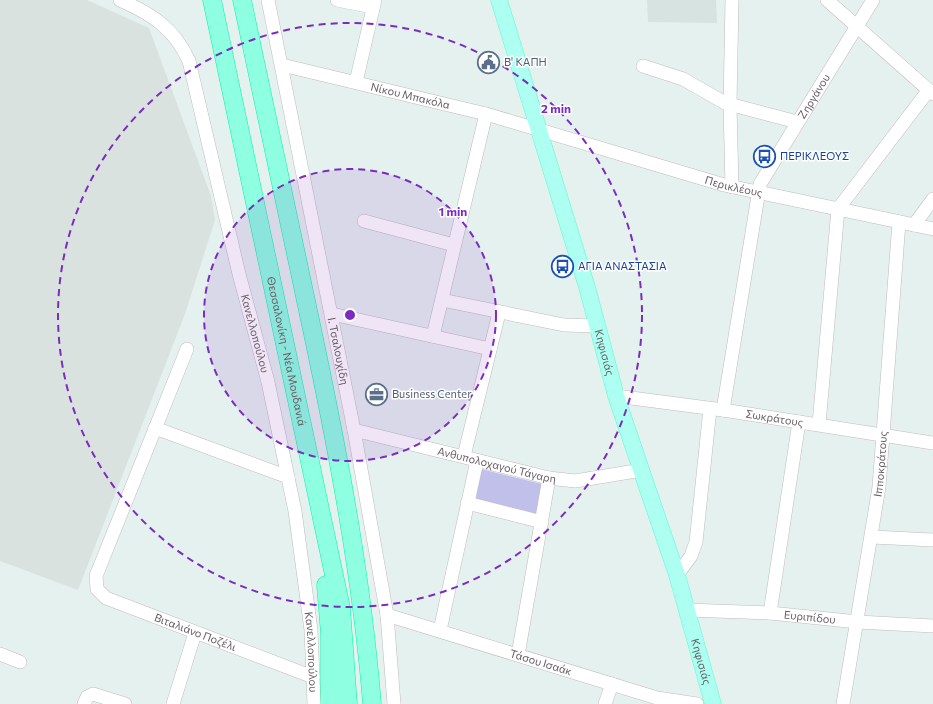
<svg xmlns="http://www.w3.org/2000/svg" width="933" height="704" font-family="Commissioner,sans-serif">
  <rect width="100%" height="100%" fill="#e5f1ee"/>
  <!-- industrial -->
  <path fill="#dae2e0" d="M 0,0 L 87,0 L 149,28 L 211,196 L 215,220 L 185,314 L 78,590 L 0,561 Z"/>
  <!-- education -->
  <path fill="#d6e3e0" d="M 647,0 L 716,0 L 717,23 L 648,22 Z"/>
  <!-- green -->
  <path fill="#c0c0eb" d="M 481,469 L 542,484 L 536,514 L 476,499 Z"/>
  <g fill="none" stroke-linecap="round" stroke-linejoin="round">
    <defs>
      <g id="minor">
        <path id="s1" d="M 120,0 C 152,14 174,28 189,61 L 239,274 L 268,382 L 295,511 L 311,630 L 314,704"/>
        <path id="s2" d="M 268,0 L 354,430 L 387,615 L 394,704"/>
        <path d="M 337,0 L 373,7"/>
        <path d="M 732,0 L 730,105 L 732,187"/>
        <path d="M 827,0 L 933,94"/>
        <path id="s3" d="M 282,65 L 486,114 L 724,185 L 933,229"/>
        <path d="M 643,66 L 683,79 L 725,103 L 797,122"/>
        <path d="M 356,82 L 375,0"/>
        <path d="M 364,221 L 454,245"/>
        <path d="M 914,225 L 933,199"/>
        <path d="M 442,300 L 564,325 L 596,326"/>
        <path d="M 332,314 L 490,349"/>
        <path d="M 433,336 L 486,114"/>
        <path id="s4" d="M 187,349 L 96,576 L 97,589 L 106,598 L 313,677"/>
        <path id="s5" d="M 616,396 L 723,410 L 933,443"/>
        <path id="s6" d="M 723,410 L 760,184 L 873,0"/>
        <path d="M 819,424 L 838,209 L 928,91"/>
        <path d="M 155,428 L 288,477"/>
        <path id="s7" d="M 354,430 L 549,478 L 575,481 L 642,470"/>
        <path d="M 464,456 L 499,313"/>
        <path d="M 467,503 L 542,522"/>
        <path d="M 872,537 L 933,540"/>
        <path d="M 677,575 L 691,556 L 696,542 L 710,409"/>
        <path id="s8" d="M 687,610 L 770,613 L 858,622 L 933,626"/>
        <path d="M 770,613 L 799,422"/>
        <path id="s9" d="M 387,615 L 657,698 L 697,704"/>
        <path d="M 440,630 L 477,461"/>
        <path d="M 0,654 L 20,662"/>
        <path d="M 518,655 L 549,478"/>
        <path d="M 84,704 L 87,697 L 93,694 L 125,704"/>
        <path d="M 173,704 L 195,633"/>
        <path d="M 605,704 L 612,684"/>
        <path id="s10" d="M 843,704 L 879,487 L 899,222"/>
      </g>
      <g id="major">
        <path id="s11" d="M 499,0 L 587,287 L 616,396 L 677,575 L 713,704"/>
      </g>
      <g id="highway">
        <path id="s12" d="M 212,0 L 341,608 L 348,704"/>
        <path d="M 242,0 C 266,112 290,223 313,334 C 339,457 362,579 372,704"/>
        <path d="M 326,585 L 330,634 L 330,704"/>
      </g>
    </defs>
    <!-- minor casing -->
    <use href="#minor" stroke="#c2babe" stroke-width="14"/>
    <!-- major casing -->
    <use href="#major" stroke="#50ffcc" stroke-width="17"/>
    <!-- highway casing -->
    <use href="#highway" stroke="#00f6a6" stroke-width="19"/>
    <!-- minor -->
    <use href="#minor" stroke="#fff" stroke-width="13"/>
    <!-- major -->
    <use href="#major" stroke="#acfff1" stroke-width="16"/>
    <!-- highway -->
    <use href="#highway" stroke="#8effe1" stroke-width="18"/>
  </g>
  <!-- distance rings -->
  <circle cx="350" cy="315" r="146" fill="#7b2cbf" fill-opacity=".12"/>
  <g fill="none" stroke="#7b2cbf" stroke-width="2" stroke-dasharray="7 5">
    <circle cx="350" cy="315" r="146"/>
    <circle cx="350" cy="315" r="292"/>
  </g>
  <!-- icons -->
  <defs>
    <symbol id="civic-ring" viewBox="-11 -11 22 22"><circle r="9.5" fill="#fff" stroke="#5c6f8a" stroke-width="1.5"/><path d="M-.6-6.5H3V-4.5H.6V-3L4-1V1h2V6H-6V1h2V-1L-.6-3ZM-1.2 2.5V6h2.4V2.5Z" fill="#5c6f8a"/></symbol>
    <symbol id="bus-ring" viewBox="-11 -11 22 22"><circle r="9.5" fill="#fff" stroke="#1a4fb4" stroke-width="1.5"/><path d="M-5-6H5V4H4V6H2V4H-2V6H-4V4H-5ZM-3.5-4V0h7V-4ZM-3.5 1.2v1.5H-2V1.2ZM2 1.2v1.5H3.5V1.2Z" fill="#1a4fb4"/></symbol>
    <symbol id="office-ring" viewBox="-11 -11 22 22"><circle r="9.5" fill="#fff" stroke="#5c6f8a" stroke-width="1.5"/><path d="M-6-3h4V-5.5h4V-3h4V5H-6ZM-1-4.5V-3h2v-1.5ZM-6 0V1H6V0Z" fill="#5c6f8a"/></symbol>
  </defs>
  <g fill-rule="evenodd">
    <use href="#civic-ring" x="476" y="50" width="25" height="25"/>
    <use href="#bus-ring" x="752" y="144" width="25" height="25"/>
    <use href="#bus-ring" x="550" y="254" width="25" height="25"/>
    <use href="#office-ring" x="364" y="382" width="25" height="25"/>
  </g>
  <g text-anchor="middle" stroke-width="3" stroke-linejoin="round" paint-order="stroke">
    <!-- service labels -->
    <g font-size="11" fill="#4e5e75" stroke="#fff" text-anchor="start">
      <text x="504" y="66">Β' ΚΑΠΗ</text>
      <text x="392" y="398">Business Center</text>
    </g>
    <!-- street labels -->
    <g font-size="11" fill="#675d62" stroke="#fff">
      <text dy="4" stroke="none"><textPath href="#s3" startOffset="132">Νίκου Μπακόλα</textPath></text>
      <text dy="4" stroke="none"><textPath href="#s6" startOffset="332">Ζηργάνου</textPath></text>
      <text dy="4" stroke="none"><textPath href="#s3" startOffset="468">Περικλέους</textPath></text>
      <text dy="4" stroke="none"><textPath href="#s1" startOffset="375">Κανελλοπούλου</textPath></text>
      <text dy="4" stroke="none"><textPath href="#s12" startOffset="359">Θεσσαλονίκη - Νέα Μουδανιά</textPath></text>
      <text dy="4" stroke="none"><textPath href="#s2" startOffset="358">Ι. Τσαλουχίδη</textPath></text>
      <text dy="4" stroke="none"><textPath href="#s11" startOffset="368">Κηφισιάς</textPath></text>
      <text dy="4" stroke="none"><textPath href="#s5" startOffset="160">Σωκράτους</textPath></text>
      <text dy="4" stroke="none"><textPath href="#s7" startOffset="147">Ανθυπολοχαγού Τάγαρη</textPath></text>
      <text dy="4" stroke="none"><textPath href="#s10" startOffset="243">Ιπποκράτους</textPath></text>
      <text dy="4" stroke="none"><textPath href="#s8" startOffset="123">Ευριπίδου</textPath></text>
      <text dy="4" stroke="none"><textPath href="#s4" startOffset="366">Βιταλιάνο Ποζέλι</textPath></text>
      <text dy="4" stroke="none"><textPath href="#s1" startOffset="699">Κανελλοπούλου</textPath></text>
      <text dy="4" stroke="none"><textPath href="#s11" startOffset="692">Κηφισιάς</textPath></text>
      <text dy="4" stroke="none"><textPath href="#s9" startOffset="161">Τάσου Ισαάκ</textPath></text>
    </g>
    <!-- transit labels -->
    <g font-size="11" fill="#164399" stroke="#fff" text-anchor="start">
      <text x="780" y="160">ΠΕΡΙΚΛΕΟΥΣ</text>
      <text x="578" y="270">ΑΓΙΑ ΑΝΑΣΤΑΣΙΑ</text>
    </g>
  </g>
  <circle cx="350" cy="315" r="6" fill="#7b2cbf" stroke="#fff" stroke-width="2"/>
  <g font-size="12" text-anchor="middle" font-weight="bold" fill="#7b2cbf" stroke="#fff" stroke-width="3" stroke-linejoin="round" paint-order="stroke">
    <text x="556" y="113">2 min</text>
    <text x="453" y="216">1 min</text>
  </g>
</svg>
